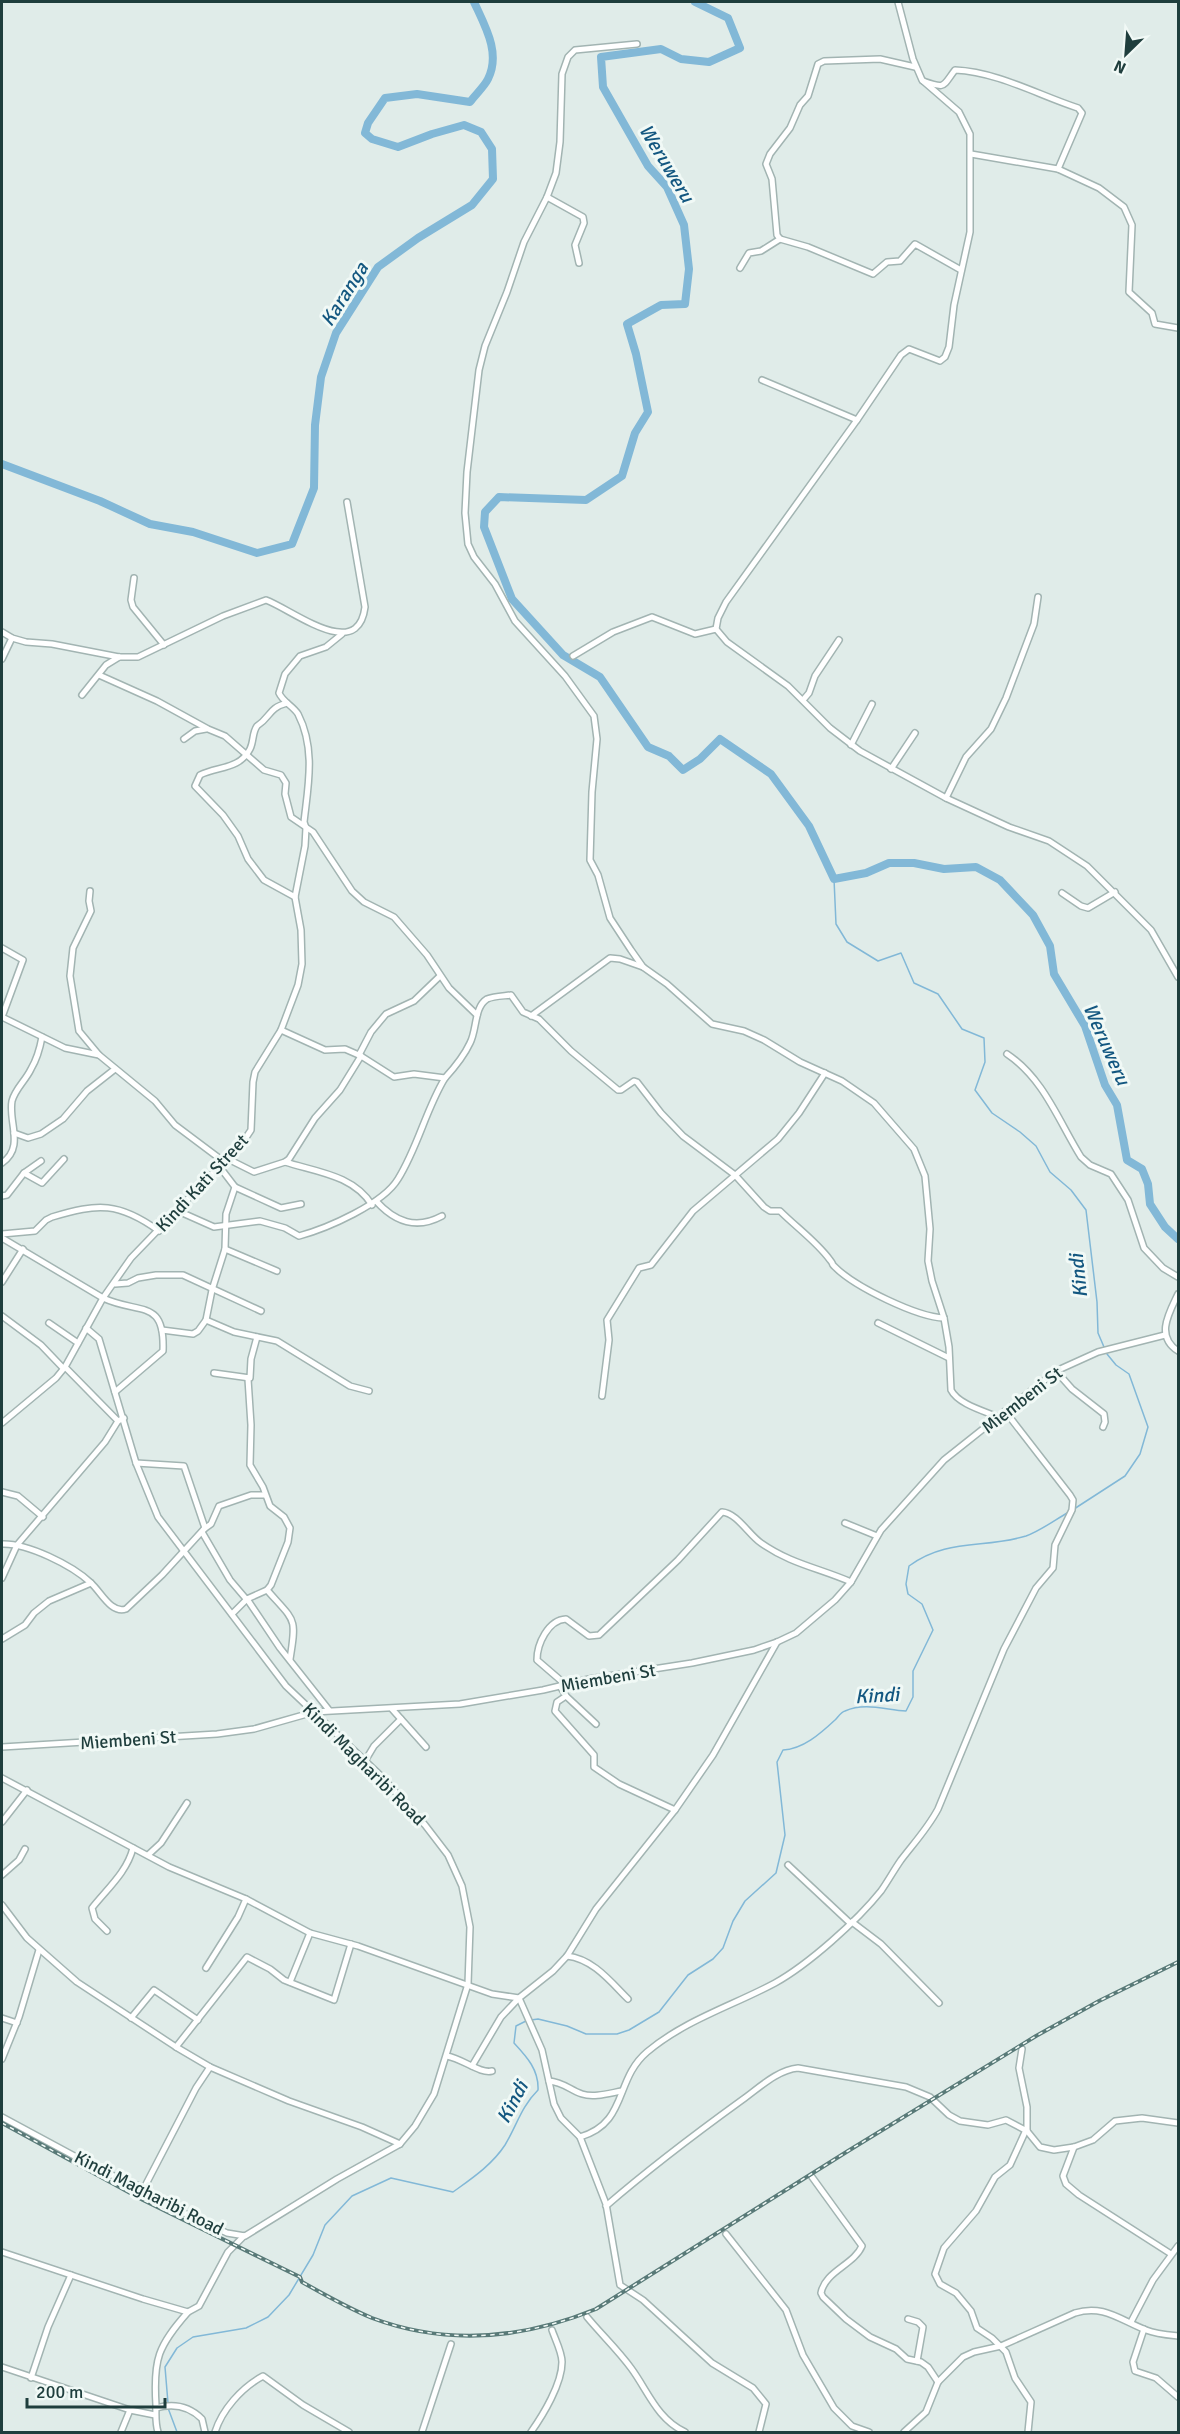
<svg xmlns="http://www.w3.org/2000/svg" width="1180" height="2434" font-family="Signika,sans-serif">
  <rect width="100%" height="100%" fill="#e0ece9"/>
  <g fill="none" stroke-linecap="round" stroke-linejoin="round">
    <!-- stream -->
    <g stroke="#82b8d7" stroke-width="1.5">
      <path d="M 834,879 L 836,924 L 847,942 L 878,961 L 901,953 L 914,983 L 938,994 L 962,1029 L 984,1038 L 985,1062 L 975,1090 L 992,1113 L 1020,1132 L 1036,1146 L 1050,1172 L 1071,1190 L 1086,1210 L 1097,1302 L 1098,1333 L 1107,1354 L 1116,1365 L 1129,1374 L 1148,1427 L 1140,1454 L 1125,1476 L 1074,1509"/>
      <path d="M 531,2020 L 538,2019 L 567,2026 L 586,2034 L 617,2034 L 629,2030 L 659,2012 L 688,1975 L 713,1959 L 723,1948 L 733,1921 L 745,1901 L 776,1873 L 785,1835 L 777,1762 L 783,1750 C 803,1749 820,1734 835,1720 C 838,1717 841,1712 845,1711 C 865,1702 886,1710 906,1711 L 913,1697 L 913,1671 L 933,1630 L 922,1604 L 908,1594 L 906,1584 L 909,1566 C 947,1538 984,1549 1026,1536 C 1040,1531 1055,1520 1067,1513"/>
      <path d="M 168,2403 L 165,2367 L 177,2348 L 193,2337 L 246,2328 L 268,2317 L 289,2295 L 313,2255 L 325,2225 L 352,2196 L 391,2178 L 453,2192 C 471,2179 492,2165 505,2145 C 517,2125 521,2107 538,2090 C 539,2070 527,2057 514,2043 L 516,2026 L 526,2021"/>
      <path d="M 168,2408 L 177,2432"/>
    </g>
    <!-- river -->
    <g stroke="#82b8d7" stroke-width="8">
      <path d="M 695,2 L 728,18 L 740,48 L 709,62 L 681,59 L 661,49 L 601,57 L 603,87 L 648,166 L 667,187 L 684,225 L 689,269 L 685,304 L 661,305 L 627,324 L 636,354 L 648,412 L 635,433 L 622,476 L 586,500 L 499,497 L 485,512 L 484,527 L 512,599 L 563,655 L 600,677 L 648,747 L 669,756 L 683,770 L 700,759 L 720,739 L 771,774 L 809,826 L 834,879 L 866,873 L 889,863 L 914,863 L 944,869 L 976,867 L 1000,880 L 1033,915 L 1050,946 L 1054,974 L 1085,1026 L 1105,1085 L 1117,1105 L 1127,1160 L 1142,1169 L 1148,1184 L 1150,1204 L 1165,1227 L 1178,1239"/>
      <path d="M 2,464 L 100,501 L 150,524 L 193,532 L 257,553 L 292,544 L 314,488 L 315,425 L 321,377 L 336,333 L 378,267 L 418,238 L 472,205 L 493,179 L 492,149 L 481,132 L 464,125 L 432,134 L 398,147 L 372,139 L 365,133 L 368,123 L 385,98 L 417,94 L 470,102 C 475,95 484,87 488,79 C 501,53 485,26 474,2"/>
    </g>
    <defs>
      <g id="minor">
        <path d="M 898,2 L 913,59 L 922,80 L 959,112 L 970,134 L 970,232 L 954,305 L 949,347 L 945,357 L 940,361 L 909,349 L 901,355 L 857,420 L 726,602 L 718,618 L 716,629 L 727,642 L 788,686 L 830,728 L 860,751 L 946,798 L 1009,827 L 1049,841 L 1087,866 L 1151,930 L 1178,977"/>
        <path d="M 637,44 L 575,50 L 568,57 L 562,74 L 560,142 L 556,173 L 547,197 L 524,242 L 507,292 L 485,346 L 479,370 L 467,472 L 465,513 L 468,544 L 474,557 L 495,584 L 515,621 L 565,676 L 594,716 L 597,739 L 592,792 L 590,860 L 598,875 L 610,918 L 631,950 L 643,967 L 667,984 L 712,1024 L 744,1031 L 764,1040 L 800,1062 L 842,1081 L 874,1103 L 914,1149 L 925,1176 L 930,1229 L 928,1261 L 932,1281 L 944,1318 L 949,1347 L 951,1390 C 958,1404 984,1411 998,1417"/>
        <path d="M 923,81 C 946,89 942,87 955,70 C 998,72 1038,95 1078,108 L 1082,113 L 1058,169"/>
        <path d="M 971,154 L 1058,169 L 1099,188 L 1124,207 L 1132,225 L 1129,292 L 1152,313 L 1155,324 L 1178,328"/>
        <path d="M 547,197 L 583,217 L 584,223 L 575,245 L 579,263"/>
        <path d="M 780,239 L 777,235 L 772,179 L 766,164 L 770,154 L 790,128 L 800,105 L 808,96 L 818,64 L 824,61 L 880,59 L 915,67"/>
        <path d="M 740,268 L 749,253 L 761,251 L 780,239 L 808,247 L 873,274 L 887,262 L 900,261 L 915,244 L 961,270"/>
        <path d="M 762,380 L 857,420"/>
        <path d="M 134,578 L 131,600 L 133,607 L 164,645"/>
        <path d="M 2,632 L 12,638 L 26,642 L 52,644 L 119,657 L 138,657 L 223,616 L 266,600 C 293,610 358,663 365,607 L 347,502"/>
        <path d="M 573,656 L 613,632 L 652,617 L 695,634 L 716,629"/>
        <path d="M 2,659 L 12,638"/>
        <path d="M 99,675 L 157,701 L 208,729 L 225,736 L 264,770 L 281,775 L 286,783 L 285,794 L 291,817 L 313,832 L 352,891 L 364,902 L 394,917 L 427,955 L 449,988 L 477,1015"/>
        <path d="M 82,695 L 106,665 L 119,657"/>
        <path d="M 803,700 L 809,693 L 815,676 L 839,640"/>
        <path d="M 287,703 C 268,708 271,717 257,726 C 252,733 254,741 250,749 C 239,770 218,766 200,775 L 195,786 L 223,815 L 238,836 L 248,859 L 264,880 L 295,897"/>
        <path d="M 184,739 L 195,731 L 206,729"/>
        <path d="M 851,745 L 872,704"/>
        <path d="M 891,769 L 915,733"/>
        <path d="M 946,798 L 966,757 L 991,729 L 1006,698 L 1034,624 L 1038,597"/>
        <path d="M 90,891 L 89,901 L 91,911 L 73,948 L 70,976 L 79,1031 L 99,1055"/>
        <path d="M 1062,893 L 1081,906 L 1088,908 L 1115,892"/>
        <path d="M 2,948 L 23,960 L 2,1017"/>
        <path d="M 531,1016 L 610,958 L 620,959 L 643,967"/>
        <path d="M 2,1017 L 65,1048 L 99,1055 L 155,1101 L 175,1125 L 223,1161"/>
        <path d="M 281,1030 L 325,1050 L 345,1049 L 361,1056 L 394,1077 L 414,1074 L 445,1078 C 455,1067 464,1056 470,1043 C 477,1030 474,1007 487,999 C 494,996 503,996 511,995 L 523,1012 L 539,1019 L 571,1051 L 618,1090 L 621,1090 L 634,1081 L 637,1082 L 661,1113 L 683,1136 L 735,1175 L 764,1207 L 770,1211 L 780,1211 C 796,1227 817,1242 830,1260 C 835,1266 830,1262 835,1267 C 855,1287 917,1317 944,1318"/>
        <path d="M 1007,1054 C 1044,1079 1058,1120 1081,1157 L 1090,1165 L 1111,1174 L 1128,1200 L 1144,1248 L 1163,1268 L 1178,1277"/>
        <path d="M 359,1055 L 371,1032 L 386,1014 L 414,1001 L 440,976"/>
        <path d="M 14,1133 L 28,1138 L 41,1134 L 63,1119 L 87,1091 L 115,1069"/>
        <path d="M 226,1158 L 254,1172 L 285,1162 L 289,1159 L 315,1118 L 340,1090 L 361,1056"/>
        <path d="M 285,1162 C 317,1172 353,1175 372,1205"/>
        <path d="M 2,1163 C 25,1147 8,1122 12,1101 C 15,1089 26,1080 31,1069 C 37,1059 40,1048 42,1037"/>
        <path d="M 24,1173 L 42,1183 L 64,1159"/>
        <path d="M 235,1187 L 281,1208 L 301,1204"/>
        <path d="M 2,1196 L 7,1195 L 24,1173 L 41,1161"/>
        <path d="M 376,1201 C 395,1222 416,1230 442,1216"/>
        <path d="M 178,1211 L 214,1227 L 260,1221 L 285,1228 L 299,1236 C 328,1228 383,1204 398,1179 C 418,1147 426,1109 445,1078"/>
        <path d="M 2,1234 L 35,1231 L 46,1220 L 52,1217 C 98,1203 119,1202 159,1231"/>
        <path d="M 2,1238 L 103,1298 C 140,1315 165,1298 163,1351 L 115,1392"/>
        <path d="M 225,1249 L 277,1271"/>
        <path d="M 2,1282 L 23,1249"/>
        <path d="M 115,1284 L 128,1283 L 138,1278 L 156,1275 L 183,1275 L 261,1311"/>
        <path d="M 1178,1294 C 1169,1313 1155,1336 1178,1351"/>
        <path d="M 2,1316 L 41,1345 L 63,1368"/>
        <path d="M 206,1320 L 234,1332 L 277,1341 L 350,1386 L 369,1391"/>
        <path d="M 49,1323 L 78,1343"/>
        <path d="M 878,1323 L 949,1358"/>
        <path d="M 162,1330 L 193,1334 L 198,1331 L 206,1320 L 212,1290 L 225,1249 L 226,1214 L 235,1187 L 219,1166"/>
        <path d="M 65,1367 L 118,1421"/>
        <path d="M 1056,1371 L 1072,1389 L 1104,1414 L 1105,1422 L 1103,1427"/>
        <path d="M 214,1373 L 250,1378 L 251,1359 L 257,1337"/>
        <path d="M 602,1396 L 609,1340 L 607,1320 L 639,1268 L 651,1265 L 693,1211 L 778,1139 L 799,1113 L 825,1073"/>
        <path d="M 2,1423 L 56,1378 L 65,1367 L 103,1298 L 131,1258 L 243,1142 L 251,1130 L 253,1082 L 255,1072 L 281,1030 L 298,985 L 302,964 L 301,930 L 295,897 L 305,846 L 306,828 L 304,822 C 308,786 316,749 298,714 C 293,706 283,702 279,693 L 285,674 L 300,656 L 326,647 L 342,634"/>
        <path d="M 2,1492 L 18,1496 L 43,1517"/>
        <path d="M 845,1523 L 877,1536"/>
        <path d="M 204,1529 L 211,1524 L 219,1506 L 251,1495 L 265,1495"/>
        <path d="M 202,1532 L 230,1580 L 247,1600"/>
        <path d="M 2,1544 C 27,1543 72,1565 91,1583 C 101,1592 111,1614 126,1609 L 162,1575 L 205,1528 L 184,1466 L 136,1463"/>
        <path d="M 2,1578 L 17,1545 L 105,1442 L 118,1421 L 124,1418"/>
        <path d="M 267,1590 C 295,1622 297,1616 290,1659"/>
        <path d="M 247,1599 L 280,1648 L 329,1710"/>
        <path d="M 232,1614 L 247,1599 L 267,1590 L 271,1585 L 288,1542 L 290,1528 L 284,1517 L 270,1506 L 263,1487 L 250,1465 L 251,1425 L 248,1379"/>
        <path d="M 2,1639 L 25,1625 L 34,1613 L 49,1601 L 91,1583"/>
        <path d="M 566,1685 L 537,1660 C 537,1644 548,1620 566,1619 L 589,1636 L 599,1635 L 678,1560 L 722,1512 C 737,1513 749,1535 761,1543 C 791,1564 819,1568 851,1582"/>
        <path d="M 560,1686 L 566,1696 L 596,1724"/>
        <path d="M 566,1696 L 557,1702 L 555,1711 L 594,1755 L 594,1767 L 619,1784 L 675,1810"/>
        <path d="M 392,1709 L 426,1747"/>
        <path d="M 2,1747 L 217,1734 L 254,1729 L 314,1712 L 460,1704 L 543,1690 L 589,1679 L 692,1663 L 754,1650 L 777,1642 L 796,1633 L 835,1600 L 851,1582 L 881,1530 L 944,1460 L 1056,1371 L 1098,1352 L 1165,1335"/>
        <path d="M 365,1761 L 374,1746 L 401,1719"/>
        <path d="M 2,1778 L 169,1867 L 246,1899 L 310,1933 L 358,1946 L 492,1994 L 519,1998 L 542,2050 L 554,2104 L 561,2118 L 580,2137 L 606,2204 L 620,2285 L 643,2300 L 712,2363 L 753,2388 L 766,2404 L 759,2432"/>
        <path d="M 2,1822 L 27,1790"/>
        <path d="M 148,1855 L 161,1843 L 187,1803"/>
        <path d="M 788,1865 L 850,1923"/>
        <path d="M 2,1875 L 19,1860 L 25,1849"/>
        <path d="M 2,1905 L 27,1938 L 77,1982 L 176,2047 L 210,2067 L 289,2101 L 362,2127 L 400,2144"/>
        <path d="M 852,1922 L 881,1944 L 939,2003"/>
        <path d="M 107,1931 L 95,1919 L 92,1908 C 107,1889 127,1872 133,1848"/>
        <path d="M 567,1956 C 593,1959 610,1981 628,1999"/>
        <path d="M 206,1968 L 238,1917 L 246,1899"/>
        <path d="M 290,1982 L 310,1933"/>
        <path d="M 2,2018 L 17,2023"/>
        <path d="M 131,2018 L 154,1990 L 198,2020"/>
        <path d="M 176,2047 L 247,1957 L 270,1969 L 284,1980 L 334,2000 L 351,1944"/>
        <path d="M 1022,2049 L 1019,2068 L 1027,2107 L 1027,2131 L 1040,2147 L 1054,2150 L 1074,2147 L 1093,2140 L 1115,2121 L 1142,2118 L 1178,2123"/>
        <path d="M 447,2056 C 463,2059 480,2074 492,2071"/>
        <path d="M 2,2059 L 19,2017 L 39,1950"/>
        <path d="M 472,2066 L 501,2017 L 519,1998 L 553,1971 L 567,1956 L 596,1909 L 675,1810 L 713,1755 L 777,1642"/>
        <path d="M 549,2081 C 563,2082 570,2090 582,2094 C 594,2098 610,2093 622,2091"/>
        <path d="M 2,2117 L 104,2172 L 144,2188 L 165,2204 L 227,2233 L 245,2236 L 337,2179 L 400,2144 L 415,2126 L 434,2094 L 468,1984 L 470,1927 L 462,1886 L 448,1855 L 425,1825 L 381,1776 L 286,1686 L 158,1517 L 136,1463 L 99,1339 L 86,1328"/>
        <path d="M 1026,2130 L 1010,2165 L 995,2177 L 976,2211 L 944,2248 L 935,2274 L 940,2284 L 956,2293 L 971,2311 L 977,2328 L 992,2338 L 1006,2352 L 1015,2378 L 1031,2402 L 1028,2432"/>
        <path d="M 580,2137 C 628,2123 614,2080 647,2052 C 685,2020 732,2006 775,1983 C 809,1964 857,1921 881,1891 C 888,1881 894,1870 901,1860 C 914,1843 928,1828 938,1809 L 1004,1649 L 1036,1588 L 1053,1568 L 1055,1545 L 1072,1510 L 1073,1500 L 1070,1495 L 1005,1411"/>
        <path d="M 1074,2147 L 1063,2176 L 1066,2184 L 1079,2195 L 1171,2254"/>
        <path d="M 812,2177 L 862,2246 C 854,2265 825,2271 821,2293 L 823,2297 L 846,2319 L 870,2337 L 896,2349 L 907,2359 L 921,2362 L 928,2367 L 938,2382"/>
        <path d="M 144,2188 L 196,2088 L 210,2067"/>
        <path d="M 606,2206 C 650,2168 695,2134 742,2100 C 759,2088 777,2070 798,2068 L 906,2087 L 930,2097 L 949,2115 L 960,2121 L 988,2125 L 1006,2120 L 1027,2131"/>
        <path d="M 726,2234 L 786,2310 L 803,2355 L 834,2408 L 852,2426 L 869,2432"/>
        <path d="M 2,2252 L 143,2299 L 188,2312 L 199,2306 L 228,2252 L 244,2236"/>
        <path d="M 587,2317 C 601,2334 618,2350 631,2368 C 648,2391 657,2419 685,2432"/>
        <path d="M 908,2319 L 918,2322 L 923,2327 L 917,2361"/>
        <path d="M 1131,2322 L 1153,2280 L 1178,2246"/>
        <path d="M 1144,2329 L 1133,2362 L 1135,2371 L 1156,2378 L 1178,2397"/>
        <path d="M 2,2367 L 130,2410 L 155,2415"/>
        <path d="M 31,2378 L 48,2327 L 71,2275"/>
        <path d="M 156,2408 C 174,2403 189,2406 202,2419 L 205,2432"/>
        <path d="M 121,2432 L 130,2410"/>
        <path d="M 158,2432 C 155,2422 156,2415 156,2405 C 153,2359 158,2346 188,2312"/>
        <path d="M 215,2432 C 222,2410 241,2388 263,2376 L 303,2405 L 349,2432"/>
        <path d="M 422,2432 L 451,2344"/>
        <path d="M 531,2432 C 543,2415 562,2384 562,2362 C 562,2352 555,2339 552,2330"/>
        <path d="M 904,2432 L 926,2412 L 938,2382 L 963,2357 L 974,2352 L 1001,2346 L 1075,2313 C 1103,2304 1120,2320 1146,2330 C 1156,2334 1168,2335 1178,2336"/>
      </g>
    </defs>
    <!-- minor casing -->
    <use href="#minor" stroke="#a2b4b2" stroke-width="8"/>
    <!-- minor -->
    <use href="#minor" stroke="#fff" stroke-width="5"/>
    <defs>
      <path id="rail" d="M 2,2123 L 143,2200 L 300,2277 L 302,2282 C 325,2295 348,2308 372,2318 C 447,2346 523,2339 596,2309 L 848,2151 L 1036,2036 L 1099,2001 L 1178,1962"/>
    </defs>
    <!-- rail casing -->
    <use href="#rail" stroke="#597a78" stroke-width="4"/>
    <!-- rail -->
    <use href="#rail" stroke="#f1f9f6" stroke-width="1.5" stroke-dasharray="4.5" stroke-linecap="butt"/>
  </g>
  <g text-anchor="middle" stroke-width="6" stroke-linejoin="round" paint-order="stroke">
    <!-- street labels -->
    <g font-size="18" fill="#1f3e3d" stroke="#f1f9f6">
      <text transform="translate(202 1183) rotate(-47)" y="6">Kindi Kati Street</text>
      <text transform="translate(1022 1400) rotate(-38)" y="6">Miembeni St</text>
      <text transform="translate(608 1678) rotate(-10)" y="6">Miembeni St</text>
      <text transform="translate(128 1740) rotate(-4)" y="6">Miembeni St</text>
      <text transform="translate(364 1764) rotate(45)" y="6">Kindi Magharibi Road</text>
      <text transform="translate(149 2193) rotate(27)" y="6">Kindi Magharibi Road</text>
    </g>
    <!-- water labels -->
    <g font-size="20" font-style="italic" fill="#135780" stroke="#f1f9f6">
      <text transform="translate(667 163) rotate(59)" y="7">Weruweru</text>
      <text transform="translate(344 294) rotate(-58)" y="7">Karanga</text>
      <text transform="translate(1107 1044) rotate(66)" y="7">Weruweru</text>
      <text transform="translate(1078 1276) rotate(-96)" y="7">Kindi</text>
      <text transform="translate(877 1695) rotate(-3)" y="7">Kindi</text>
      <text transform="translate(512 2102) rotate(-62)" y="7">Kindi</text>
    </g>
  </g>
  <!-- border -->
  <rect width="1180" height="2434" fill="none" stroke="#1f3e3d" stroke-width="6"/>
  <!-- north arrow -->
  <g transform="translate(1126 54) rotate(205)" stroke="#f1f9f6" stroke-width="4.5" paint-order="stroke">
  <path d="M0-4.5L10 22L0 15L-10 22Z" fill="#1f3e3d"/>
  <text y="-9" font-size="16" font-weight="bold" text-anchor="middle" fill="#1f3e3d">N</text>
  </g>
  <!-- scale -->
  <path d="M27 2398v9h138v-9" fill="none" stroke="#1f3e3d" stroke-width="3"/>
  <text x="36" y="2398" font-size="18" fill="#1f3e3d" stroke="#f1f9f6" stroke-width="4.5" paint-order="stroke">200 m</text>
</svg>
